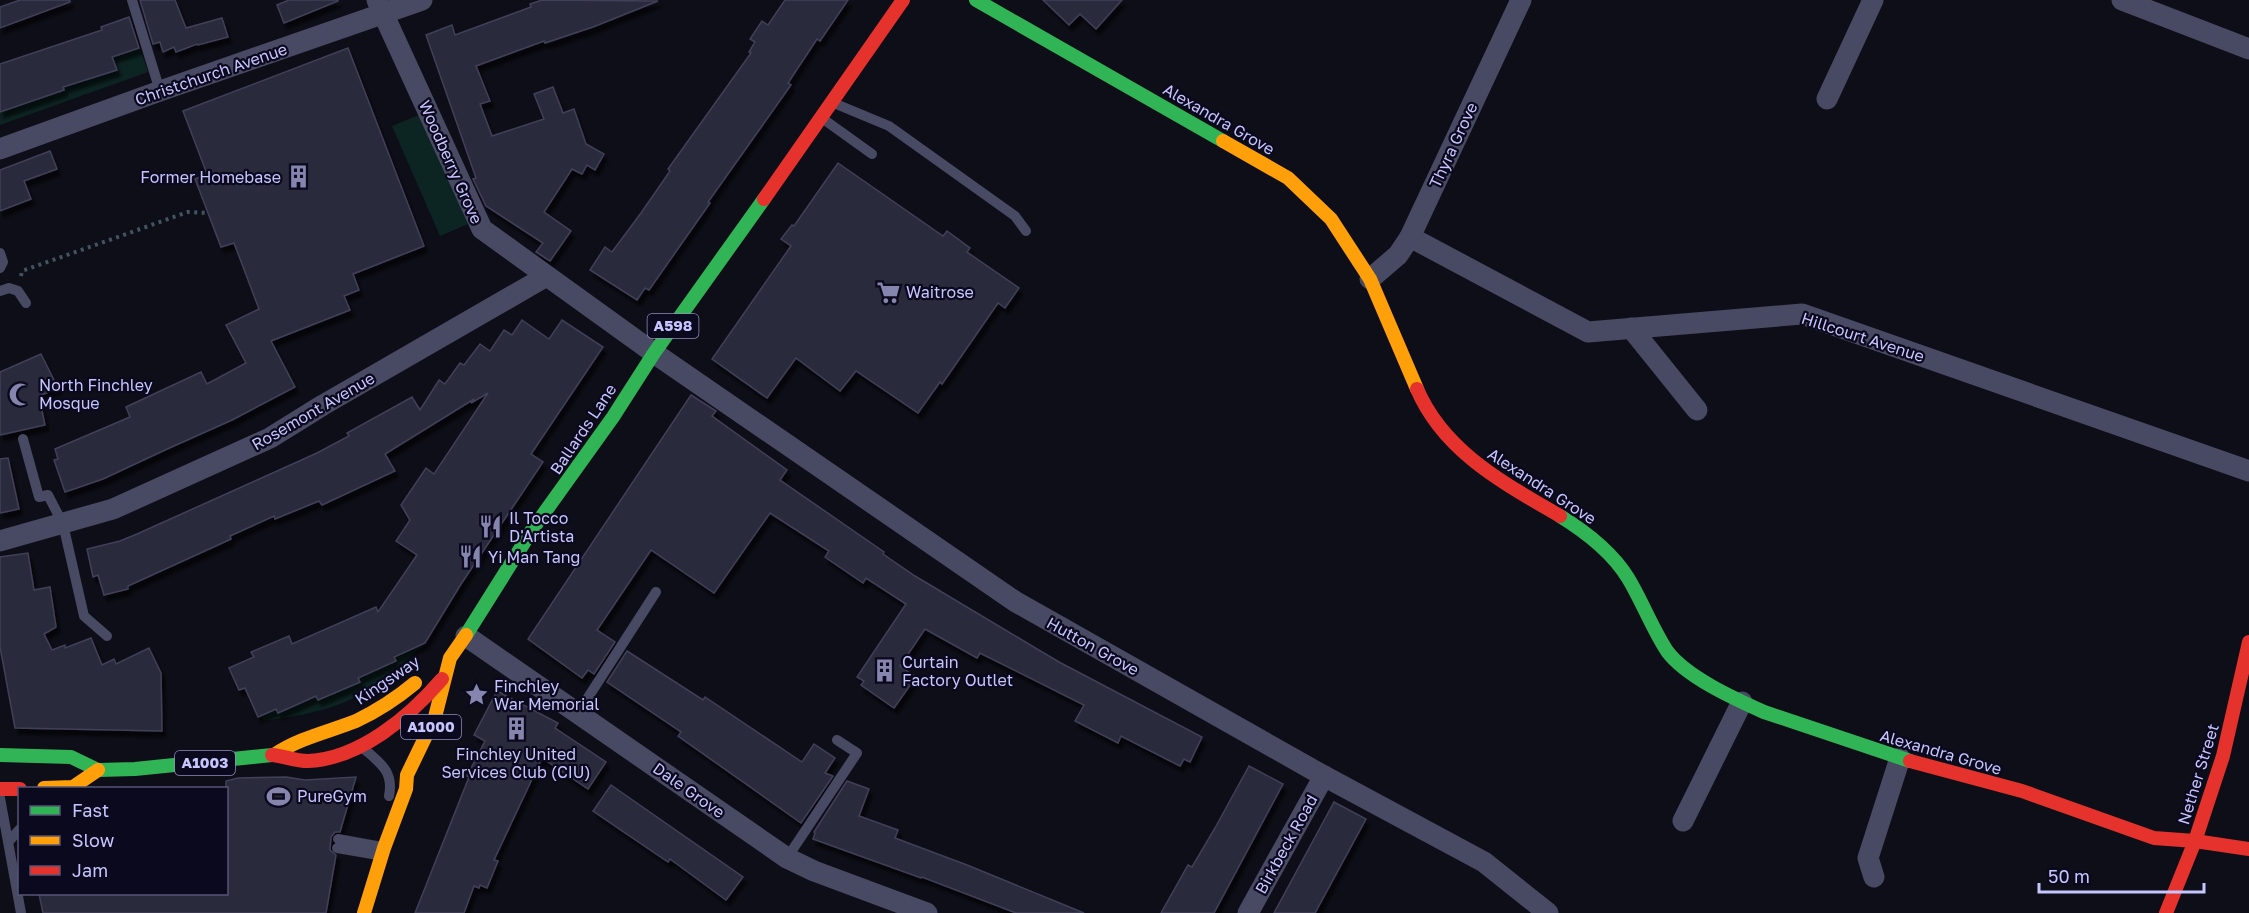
<svg xmlns="http://www.w3.org/2000/svg" width="2249" height="913" font-family="'Golos Text',sans-serif">
  <defs>
    <filter id="shadow"><feDropShadow dx="3.5" dy="6" stdDeviation="1.5" flood-color="#0009"/></filter>
  </defs>
  <rect width="100%" height="100%" fill="#0e0e18"/>
  <!-- green -->
  <g fill="#0c2422">
    <path d="M 140,48 L 148,72 L 0,125 L 0,112 L 32,85 L 37,99 L 64,91 L 60,77 L 85,80 L 116,70 L 112,57 Z"/>
    <path d="M 421,114 L 468,224 L 440,236 L 392,126 Z"/>
    <path d="M 415,615 L 428,638 L 424,645 C 398,667 372,691 340,704 C 316,713 290,717 263,721 L 261,716 L 276,709 L 278,713 L 316,696 L 319,700 L 360,682 L 358,678 L 396,661 L 394,657 L 413,648 Z"/>
  </g>
  <!-- building -->
  <g fill="#2b2a3c" stroke="#403f58" stroke-width="1.5" filter="url(#shadow)">
    <path d="M 20,0 L 70,0 L 70,2 L 0,28 L 0,7 Z"/>
    <path d="M 140,0 L 175,0 L 186,28 L 222,18 L 228,37 L 198,45 L 197,44 L 176,52 L 174,47 L 163,52 L 160,42 L 153,44 Z"/>
    <path d="M 289,0 L 338,0 L 338,1 L 284,23 L 277,5 Z"/>
    <path d="M 542,0 L 658,1 L 593,27 L 545,43 L 544,41 L 476,66 L 490,101 L 480,104 L 492,136 L 544,119 L 534,94 L 553,87 L 563,113 L 574,109 L 586,144 L 604,154 L 595,170 L 587,165 L 582,174 L 572,169 L 544,212 L 571,231 L 550,261 L 536,252 L 543,243 L 486,206 L 473,179 L 476,178 L 426,35 L 452,25 L 455,35 L 531,7 L 530,4 Z"/>
    <path d="M 785,0 L 848,0 L 820,41 L 817,39 L 788,83 L 791,85 L 708,202 L 710,203 L 649,290 L 645,288 L 637,300 L 590,270 L 605,247 L 612,252 L 641,213 L 670,171 L 668,169 L 751,53 L 749,52 L 755,42 L 750,39 L 762,21 L 768,25 Z"/>
    <path d="M 1043,0 L 1122,0 L 1096,29 L 1080,14 L 1069,25 Z"/>
    <path d="M 129,17 L 139,48 L 112,57 L 117,70 L 63,87 L 64,90 L 0,112 L 0,64 L 102,30 L 101,27 Z"/>
    <path d="M 348,48 L 424,246 L 353,274 L 359,290 L 344,296 L 350,310 L 271,341 L 295,387 L 232,420 L 165,450 L 103,479 L 65,492 L 54,460 L 58,459 L 55,449 L 130,417 L 126,407 L 201,372 L 207,384 L 246,363 L 226,325 L 259,309 L 234,243 L 221,247 L 195,179 L 207,174 L 183,111 Z"/>
    <path d="M 50,151 L 57,169 L 24,181 L 31,199 L 0,211 L 0,170 Z"/>
    <path d="M 838,163 L 943,236 L 947,231 L 970,248 L 967,252 L 1019,288 L 1005,308 L 998,303 L 942,384 L 940,382 L 918,413 L 856,371 L 840,391 L 796,358 L 767,398 L 712,359 L 791,246 L 781,239 L 792,225 L 794,226 Z"/>
    <path d="M 522,320 L 549,339 L 562,320 L 603,347 L 531,454 L 543,462 L 461,584 L 425,643 L 394,657 L 396,661 L 358,678 L 360,682 L 318,700 L 316,696 L 278,713 L 276,709 L 258,717 L 245,688 L 239,690 L 229,668 L 254,657 L 251,652 L 289,636 L 292,644 L 376,607 L 378,612 L 417,555 L 396,541 L 410,520 L 401,505 L 426,468 L 434,474 L 488,393 L 471,403 L 474,399 L 385,454 L 395,471 L 322,505 L 319,501 L 275,519 L 274,516 L 230,536 L 231,539 L 128,586 L 128,589 L 104,595 L 98,575 L 93,577 L 87,549 L 120,541 L 137,534 L 317,453 L 349,436 L 347,433 L 412,397 L 420,410 L 439,380 L 445,384 L 460,363 L 464,365 L 480,344 L 490,351 L 504,330 L 512,335 Z"/>
    <path d="M 41,354 L 58,388 L 39,396 L 45,425 L 0,435 L 0,372 Z"/>
    <path d="M 691,395 L 716,411 L 712,416 L 787,470 L 780,480 L 884,552 L 883,554 L 915,576 L 1059,662 L 1202,737 L 1190,762 L 1184,759 L 1180,766 L 1121,736 L 1118,743 L 1075,721 L 1084,705 L 980,653 L 977,658 L 925,629 L 900,666 L 916,677 L 894,708 L 861,685 L 864,681 L 857,677 L 906,604 L 866,578 L 863,583 L 825,557 L 829,551 L 770,513 L 714,593 L 651,550 L 597,630 L 615,642 L 594,674 L 588,670 L 582,678 L 528,639 Z"/>
    <path d="M 8,458 L 19,509 L 0,513 L 0,459 Z"/>
    <path d="M 28,553 L 34,590 L 50,587 L 56,627 L 44,634 L 52,650 L 65,645 L 65,648 L 91,638 L 102,665 L 114,659 L 116,664 L 149,648 L 161,673 L 162,731 L 15,728 L 0,647 L 0,557 Z"/>
    <path d="M 627,651 L 703,700 L 705,697 L 802,762 L 814,744 L 835,758 L 825,773 L 833,776 L 801,823 L 678,736 L 681,732 L 607,682 Z"/>
    <path d="M 497,691 L 558,723 L 555,728 L 606,762 L 588,789 L 542,758 L 494,860 L 498,861 L 487,888 L 480,885 L 479,888 L 474,886 L 464,913 L 415,913 L 469,777 L 467,776 L 485,741 L 474,735 Z"/>
    <path d="M 1249,766 L 1283,784 L 1214,913 L 1161,913 L 1188,865 L 1192,867 L 1215,828 Z"/>
    <path d="M 286,777 L 305,780 L 356,777 L 340,832 L 335,832 L 331,837 L 330,850 L 336,855 L 326,913 L 43,913 L 39,894 L 226,894 L 226,781 L 238,778 Z"/>
    <path d="M 847,781 L 869,789 L 859,816 L 898,830 L 895,838 L 967,865 L 1084,913 L 1016,913 L 922,877 L 921,878 L 813,839 L 815,833 L 814,832 Z"/>
    <path d="M 611,785 L 743,877 L 726,900 L 670,859 L 668,862 L 593,811 Z"/>
    <path d="M 1334,802 L 1366,819 L 1315,913 L 1274,913 Z"/>
  </g>
  <g fill="none" stroke-linecap="round" stroke-linejoin="round">
    <!-- path -->
    <path stroke="#41545f" stroke-width="4" stroke-dasharray="3 4.5" stroke-linecap="butt" d="M 21,276 L 22,271 L 188,212 L 208,213"/>
    <!-- lane -->
    <g stroke="#484962" stroke-width="10">
      <path d="M 132,0 L 160,91"/>
      <path d="M 836,104 L 889,126 L 1015,216 L 1026,231"/>
      <path d="M 826,121 L 872,154"/>
      <path d="M 0,253 L 3,262 L 0,268"/>
      <path d="M 0,291 L 9,288 L 18,291 L 26,303"/>
      <path d="M 23,439 L 39,497 L 48,495 L 63,524 L 84,616 L 107,636"/>
      <path d="M 578,713 L 656,592"/>
      <path d="M 363,748 C 380,763 394,771 389,796"/>
      <path d="M 0,798 L 21,913"/>
      <path d="M 338,839 L 382,847"/>
      <path d="M 9,841 L 20,829"/>
      <path d="M 337,848 L 378,855"/>
      <path d="M 787,858 L 857,753 L 837,740"/>
    </g>
    <!-- street -->
    <g stroke="#484962" stroke-width="21">
      <path d="M 377,0 L 482,229 L 654,353 L 1016,602 L 1324,776 L 1484,862 L 1548,913"/>
      <path d="M 2122,0 L 2249,49"/>
      <path d="M 1827,99 L 1873,0"/>
      <path d="M 0,149 L 160,91 L 422,0"/>
      <path d="M 1410,237 L 1588,332 L 1802,314 L 2249,471"/>
      <path d="M 1370,279 L 1398,255 L 1410,237 L 1521,0"/>
      <path d="M 1631,328 L 1697,410"/>
      <path d="M 0,541 L 113,509 L 270,438 L 323,405 L 545,277"/>
      <path d="M 466,636 L 787,858 L 814,871 L 927,913"/>
      <path d="M 1683,821 L 1742,702"/>
      <path d="M 1874,877 L 1868,858 L 1900,758"/>
      <path d="M 1248,913 L 1324,776"/>
    </g>
    <!-- fast -->
    <g stroke="#30b455" stroke-width="14">
      <path d="M 976,0 L 1223,141"/>
      <path d="M 1560,516 C 1586,532 1612,552 1628,578 C 1642,601 1652,628 1667,651 C 1686,677 1735,699 1764,712 L 1910,761"/>
      <path d="M 466,635 L 532,530 L 613,417 L 654,353 L 764,199"/>
      <path d="M 0,755 L 71,757 L 98,770 L 135,769 L 272,755"/>
    </g>
    <!-- slow -->
    <g stroke="#ff9f0a" stroke-width="14">
      <path d="M 1223,141 L 1288,178 L 1331,219 L 1370,279 L 1417,389"/>
      <path d="M 274,755 C 299,738 328,732 356,721 C 377,711 397,698 415,683"/>
      <path d="M 44,788 L 73,787 L 98,770"/>
      <path d="M 364,913 L 384,848 L 406,789 L 407,775 L 435,717 L 450,658 L 466,635"/>
    </g>
    <!-- jam -->
    <g stroke="#e5322d" stroke-width="14">
      <path d="M 764,199 L 903,0"/>
      <path d="M 1417,389 C 1444,452 1504,483 1560,516"/>
      <path d="M 272,755 C 284,756 295,761 308,761 C 360,759 410,716 442,679"/>
      <path d="M 1910,761 L 2022,791 L 2154,838 L 2195,841 L 2249,849"/>
      <path d="M 0,789 L 20,789"/>
      <path d="M 2166,913 L 2195,841 L 2223,756 L 2249,642"/>
    </g>
  </g>
  <!-- icons -->
  <defs>
    <symbol id="building-bare" viewBox="-9 -9 18 18"><path d="M-4-6H4V6H1V3H-1V6H-4ZM-2.5-4.3h1.7v1.8h-1.7ZM.8-4.3h1.7v1.8H.8ZM-2.5-1h1.7V.8h-1.7ZM.8-1h1.7V.8H.8Z" fill="#8685ae" stroke="#0b091d" stroke-width="2.5" paint-order="stroke"/></symbol>
    <symbol id="supermarket-bare" viewBox="-9 -9 18 18"><path d="M-6-5.5h2.5l.6 2H6L4.5 2H-2.5L-4.4-4H-6ZM-1.5 3.2a1.3 1.3 0 1 0 .1 0ZM3 3.2a1.3 1.3 0 1 0 .1 0Z" fill="#8685ae" stroke="#0b091d" stroke-width="2.5" paint-order="stroke"/></symbol>
    <symbol id="mosque-bare" viewBox="-9 -9 18 18"><path d="M3.5-4.9A6 6 0 1 0 3.5 4.9A5 5 0 1 1 3.5-4.9Z" fill="#8685ae" stroke="#0b091d" stroke-width="2.5" paint-order="stroke"/></symbol>
    <symbol id="restaurant-bare" viewBox="-9 -9 18 18"><path d="M-5-6h1v4h1v-4h1v4h1v-4h1v5L-1.5 .5V6h-2V.5L-5-1ZM5-6V6H3V1.5H1.5Q1.5-4 5-6Z" fill="#8685ae" stroke="#0b091d" stroke-width="2.5" paint-order="stroke"/></symbol>
    <symbol id="sight-bare" viewBox="-9 -9 18 18"><path d="M0-6L1.8-2.2L6-1.7L2.9 1.2L3.7 5.4L0 3.3L-3.7 5.4L-2.9 1.2L-6-1.7L-1.8-2.2Z" fill="#8685ae" stroke="#0b091d" stroke-width="2.5" paint-order="stroke"/></symbol>
    <symbol id="stadium-bare" viewBox="-9 -9 18 18"><path d="M0-5a6.5 5 0 1 0 0 10a6.5 5 0 1 0 0-10ZM-3.5-1.8h7v3.6h-7Z" fill="#8685ae" stroke="#0b091d" stroke-width="2.5" paint-order="stroke"/></symbol>
  </defs>
  <g fill-rule="evenodd">
    <use href="#building-bare" x="282" y="160" width="33" height="33"/>
    <use href="#supermarket-bare" x="872" y="276" width="33" height="33"/>
    <use href="#mosque-bare" x="4" y="378" width="33" height="33"/>
    <use href="#restaurant-bare" x="474" y="510" width="33" height="33"/>
    <use href="#restaurant-bare" x="454" y="540" width="33" height="33"/>
    <use href="#building-bare" x="868" y="654" width="33" height="33"/>
    <use href="#sight-bare" x="460" y="678" width="33" height="33"/>
    <use href="#building-bare" x="500" y="712" width="33" height="33"/>
    <use href="#stadium-bare" x="262" y="780" width="33" height="33"/>
  </g>
  <g text-anchor="middle" stroke-width="4.5" stroke-linejoin="round" paint-order="stroke">
    <!-- shield labels -->
    <g fill="#0b091d" stroke="#8e8dbb" stroke-width="1.5">
      <rect x="647.5" y="314" width="51" height="24" rx="4.5"/>
      <rect x="401" y="715" width="60" height="24" rx="4.5"/>
      <rect x="175" y="751" width="60" height="24" rx="4.5"/>
    </g>
    <g font-size="15" font-weight="bold" fill="#c6c5ff">
      <text x="673" y="331">A598</text>
      <text x="431" y="732">A1000</text>
      <text x="205" y="768">A1003</text>
    </g>
    <!-- street labels -->
    <g font-size="16" fill="#c6c5ff" stroke="#0b091d">
      <text transform="translate(211 74) rotate(-19)" y="6">Christchurch Avenue</text>
      <text transform="translate(1219 119) rotate(30)" y="6">Alexandra Grove</text>
      <text transform="translate(1453 145) rotate(-65)" y="6">Thyra Grove</text>
      <text transform="translate(451 162) rotate(66)" y="6">Woodberry Grove</text>
      <text transform="translate(1863 337) rotate(18)" y="6">Hillcourt Avenue</text>
      <text transform="translate(313 411) rotate(-30)" y="6">Rosemont Avenue</text>
      <text transform="translate(583 429) rotate(-56)" y="6">Ballards Lane</text>
      <text transform="translate(1542 486) rotate(33)" y="6">Alexandra Grove</text>
      <text transform="translate(1093 646) rotate(29)" y="6">Hutton Grove</text>
      <text transform="translate(387 680) rotate(-34)" y="6">Kingsway</text>
      <text transform="translate(1941 752) rotate(16)" y="6">Alexandra Grove</text>
      <text transform="translate(2198 774) rotate(-73)" y="6">Nether Street</text>
      <text transform="translate(689 790) rotate(35)" y="6">Dale Grove</text>
      <text transform="translate(1286 844) rotate(-61)" y="6">Birkbeck Road</text>
    </g>
    <!-- poi labels -->
    <g font-size="16" fill="#c6c5ff" stroke="#0b091d" text-anchor="start">
      <text x="281" y="183" text-anchor="end">Former Homebase</text>
      <text x="906" y="298">Waitrose</text>
      <text x="39" y="391">North Finchley<tspan x="39" dy="18">Mosque</tspan></text>
      <text x="509" y="524">Il Tocco<tspan x="509" dy="18">D'Artista</tspan></text>
      <text x="488" y="563">Yi Man Tang</text>
      <text x="902" y="668">Curtain<tspan x="902" dy="18">Factory Outlet</tspan></text>
      <text x="494" y="692">Finchley<tspan x="494" dy="18">War Memorial</tspan></text>
      <text x="516" y="760" text-anchor="middle">Finchley United<tspan x="516" dy="18">Services Club (CIU)</tspan></text>
      <text x="297" y="802">PureGym</text>
    </g>
  </g>
  <!-- legend -->
  <rect x="18" y="787" width="210" height="108" fill="#0b091d" stroke="#565477" stroke-width="1.5"/>
  <rect x="30" y="806" width="30" height="9" fill="#30b455" stroke="#565477" stroke-width="1.5"/>
  <text x="72" y="817" font-size="18" fill="#c6c5ff">Fast</text>
  <rect x="30" y="836" width="30" height="9" fill="#ff9f0a" stroke="#565477" stroke-width="1.5"/>
  <text x="72" y="847" font-size="18" fill="#c6c5ff">Slow</text>
  <rect x="30" y="866" width="30" height="9" fill="#e5322d" stroke="#565477" stroke-width="1.5"/>
  <text x="72" y="877" font-size="18" fill="#c6c5ff">Jam</text>
  <!-- scale -->
  <path d="M2039 883v9h165v-9" fill="none" stroke="#c6c5ff" stroke-width="3"/>
  <text x="2048" y="883" font-size="18" fill="#c6c5ff" stroke="#0b091d" stroke-width="4.5" paint-order="stroke">50 m</text>
</svg>
